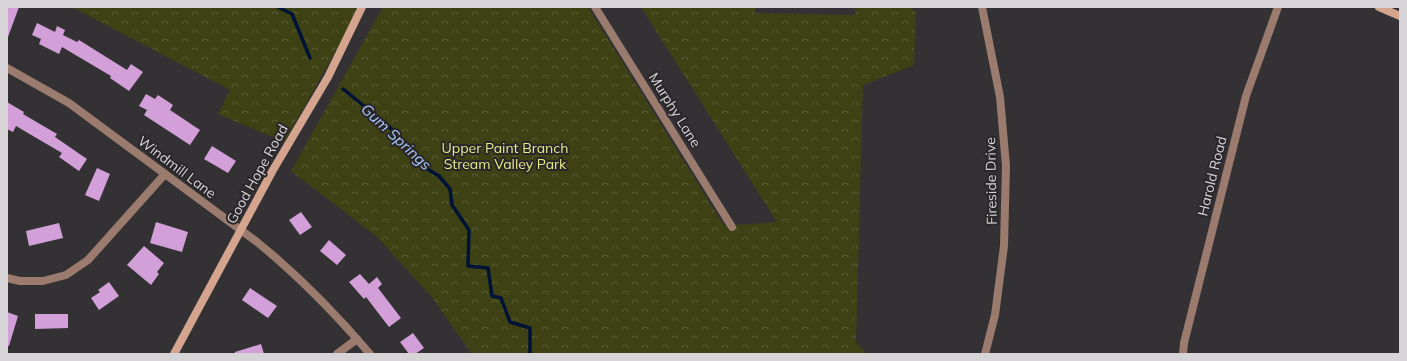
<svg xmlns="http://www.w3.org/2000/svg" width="1407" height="361" font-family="Mulish,sans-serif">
  <defs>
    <pattern id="forest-crowns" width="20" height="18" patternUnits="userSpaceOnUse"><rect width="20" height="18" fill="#3e4113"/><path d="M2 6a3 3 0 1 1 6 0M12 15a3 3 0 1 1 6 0" fill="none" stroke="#595c35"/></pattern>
  </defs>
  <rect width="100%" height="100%" fill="#343135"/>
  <!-- forest -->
  <g fill="url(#forest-crowns)">
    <path d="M 72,7 L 361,7 L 284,142 L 218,114 L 230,90 Z"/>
    <path d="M 383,7 L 588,7 L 724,226 L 777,222 L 641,7 L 755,7 L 755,13 L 855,15 L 856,7 L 910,7 L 916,12 L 914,65 L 863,85 L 856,342 L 867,354 L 472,354 L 431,296 L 377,237 L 291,171 Z"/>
  </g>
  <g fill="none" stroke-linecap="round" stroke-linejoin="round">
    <!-- stream -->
    <g stroke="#001337" stroke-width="3.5">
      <path d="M 278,7 L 292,14 L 310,58"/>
      <path d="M 343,89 L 385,123 L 406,143 L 421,165 L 439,176 L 450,189 L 452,205 L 469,230 L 468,266 L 488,268 L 492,296 L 501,298 L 510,322 L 530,328 L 530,354"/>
    </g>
  </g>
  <!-- building -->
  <g fill="#d29fd8">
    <path d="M 7,7 L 19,7 L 8,37 L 7,37 Z"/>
    <path d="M 37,23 L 55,32 L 57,26 L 65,30 L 63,35 L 77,42 L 79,40 L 127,70 L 131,64 L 143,72 L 129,91 L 110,78 L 111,76 L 62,47 L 59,54 L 39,44 L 41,39 L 32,35 Z"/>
    <path d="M 146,94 L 155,99 L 158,95 L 173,105 L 170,110 L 200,130 L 190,145 L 144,115 L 147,110 L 139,106 Z"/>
    <path d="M 7,102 L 24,112 L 23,114 L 57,134 L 55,137 L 87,159 L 79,171 L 59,157 L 62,153 L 16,126 L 13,132 L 7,129 Z"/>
    <path d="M 212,146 L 236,161 L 228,173 L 204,159 Z"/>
    <path d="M 97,168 L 110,174 L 99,201 L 85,195 Z"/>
    <path d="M 301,212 L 312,227 L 300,235 L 289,220 Z"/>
    <path d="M 156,222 L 188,232 L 182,252 L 150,243 Z"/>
    <path d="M 59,223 L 63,238 L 29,246 L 26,231 Z"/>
    <path d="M 329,240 L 346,255 L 337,265 L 320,251 Z"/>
    <path d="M 144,246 L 164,263 L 157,272 L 159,274 L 151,285 L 127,265 Z"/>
    <path d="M 360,274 L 369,284 L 377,277 L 382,284 L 378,288 L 401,318 L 389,327 L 366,297 L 364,299 L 349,282 Z"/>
    <path d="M 109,282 L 119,296 L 99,310 L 91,298 L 100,292 L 98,290 Z"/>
    <path d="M 250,288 L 277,306 L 268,318 L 242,300 Z"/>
    <path d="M 7,312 L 18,316 L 9,346 L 7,346 Z"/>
    <path d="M 35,314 L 68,314 L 68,328 L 35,329 Z"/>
    <path d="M 413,333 L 424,348 L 415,354 L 409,354 L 400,342 Z"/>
    <path d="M 261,344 L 264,354 L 235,354 L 235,352 Z"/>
  </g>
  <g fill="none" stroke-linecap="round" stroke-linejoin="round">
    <!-- street -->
    <g stroke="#9a7b6e" stroke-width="8">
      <path d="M 595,7 L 732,227"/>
      <path d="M 982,7 L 1000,97 L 1006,166 L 1004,246 L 995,315 L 985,354"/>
      <path d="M 7,68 L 69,103 L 257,242 C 299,276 335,313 370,354"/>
      <path d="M 7,278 L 20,281 L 43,281 L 66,275 L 88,260 L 165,174"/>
      <path d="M 337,354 L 357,339"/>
      <path d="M 1183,354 L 1184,343 L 1246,96 L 1278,7"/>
    </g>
    <!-- secondary -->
    <g stroke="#d5a48f" stroke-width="8">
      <path d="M 1379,7 L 1400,16"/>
      <path d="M 174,354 L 273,170 L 328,77 L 362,7"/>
    </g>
  </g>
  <g text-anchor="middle" stroke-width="4" stroke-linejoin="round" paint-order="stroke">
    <!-- street labels -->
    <g font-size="14" fill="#d6d4d6" stroke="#2a272b">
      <text transform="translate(675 110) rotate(58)" y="5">Murphy Lane</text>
      <text transform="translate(177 167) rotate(37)" y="5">Windmill Lane</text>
      <text transform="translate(257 174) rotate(-61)" y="5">Good Hope Road</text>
      <text transform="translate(1212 176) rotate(-76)" y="5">Harold Road</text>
      <text transform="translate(991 181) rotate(-91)" y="5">Fireside Drive</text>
    </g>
    <!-- park labels -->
    <g font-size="14" fill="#e4ec85" stroke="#2a272b">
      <text x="505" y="153">Upper Paint Branch<tspan x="505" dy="16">Stream Valley Park</tspan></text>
    </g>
    <!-- water labels -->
    <g font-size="15" font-style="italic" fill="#aacafa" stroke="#2a272b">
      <text transform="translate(396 137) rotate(43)" y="5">Gum Springs</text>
    </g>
  </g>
  <!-- border -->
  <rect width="1407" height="361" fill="none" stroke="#d6d4d6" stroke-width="16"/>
</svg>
